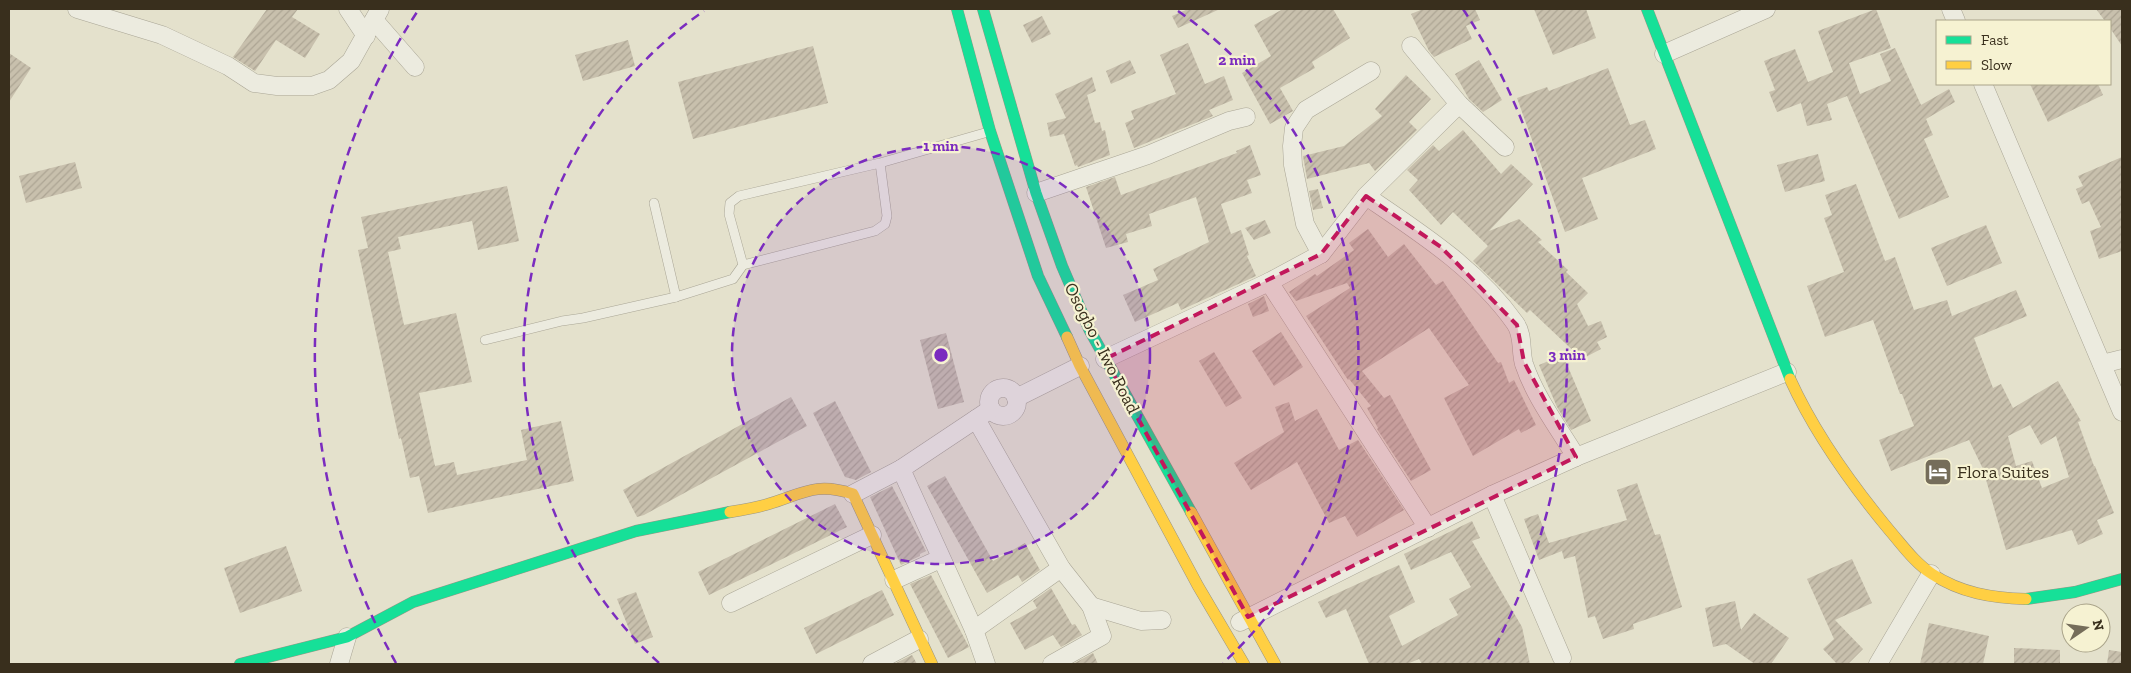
<svg xmlns="http://www.w3.org/2000/svg" width="2131" height="673" font-family="'Zilla Slab',serif">
  <defs>
    <pattern id="building-hatch" width="6" height="6" patternUnits="userSpaceOnUse" patternTransform="scale(1.25)"><rect width="6" height="6" fill="#c8c0ad"/><path d="M-1 1l2-2M0 6l6-6M5 7l2-2" fill="none" stroke="#ada594"/></pattern>
  </defs>
  <rect width="100%" height="100%" fill="#e4e1cc"/>
  <!-- building -->
  <g fill="url(#building-hatch)" fill-rule="evenodd">
    <path d="M 267,9 L 298,9 L 292,17 L 320,34 L 305,58 L 276,40 L 255,71 L 233,57 Z"/>
    <path d="M 1188,9 L 1220,9 L 1178,28 L 1172,16 Z"/>
    <path d="M 1283,9 L 1333,9 L 1350,38 L 1312,62 L 1315,68 L 1280,88 L 1293,111 L 1270,124 L 1242,73 L 1271,56 L 1254,25 Z"/>
    <path d="M 1423,9 L 1475,9 L 1480,20 L 1466,26 L 1472,39 L 1434,57 L 1429,51 L 1411,14 Z"/>
    <path d="M 1534,9 L 1586,9 L 1596,38 L 1553,55 Z"/>
    <path d="M 1876,9 L 1891,48 L 1849,63 L 1860,94 L 1891,81 L 1880,54 L 1895,48 L 1921,105 L 1949,89 L 1955,102 L 1926,119 L 1933,135 L 1924,139 L 1949,197 L 1899,219 L 1847,96 L 1827,104 L 1832,120 L 1807,126 L 1801,103 L 1777,112 L 1769,92 L 1775,90 L 1764,61 L 1795,49 L 1808,82 L 1833,72 L 1818,31 Z"/>
    <path d="M 2096,9 L 2122,9 L 2122,46 L 2110,28 L 2110,21 L 2105,21 Z"/>
    <path d="M 1042,16 L 1051,34 L 1032,43 L 1023,25 Z"/>
    <path d="M 628,40 L 635,66 L 583,81 L 575,55 Z"/>
    <path d="M 1188,43 L 1205,84 L 1224,76 L 1233,100 L 1209,110 L 1213,116 L 1134,148 L 1125,123 L 1134,119 L 1131,111 L 1176,94 L 1160,55 Z"/>
    <path d="M 813,46 L 828,103 L 693,139 L 678,82 Z"/>
    <path d="M 9,53 L 31,68 L 9,102 Z"/>
    <path d="M 1130,60 L 1136,73 L 1111,84 L 1106,71 Z"/>
    <path d="M 1479,60 L 1502,100 L 1483,112 L 1469,99 L 1455,74 Z"/>
    <path d="M 1608,68 L 1630,125 L 1645,120 L 1656,149 L 1582,178 L 1598,219 L 1565,232 L 1517,98 L 1547,87 L 1549,91 Z"/>
    <path d="M 1406,75 L 1431,99 L 1409,122 L 1417,130 L 1375,171 L 1369,163 L 1307,179 L 1303,156 L 1344,146 L 1382,116 L 1375,109 Z"/>
    <path d="M 1092,77 L 1096,91 L 1087,95 L 1095,123 L 1100,122 L 1102,131 L 1105,130 L 1110,155 L 1078,167 L 1077,165 L 1075,166 L 1064,134 L 1050,137 L 1047,123 L 1066,118 L 1055,94 Z"/>
    <path d="M 2030,84 L 2098,84 L 2103,95 L 2048,122 Z"/>
    <path d="M 1463,130 L 1501,174 L 1511,164 L 1533,184 L 1489,231 L 1519,219 L 1542,240 L 1538,242 L 1568,270 L 1566,272 L 1588,293 L 1577,304 L 1588,326 L 1601,321 L 1607,337 L 1597,342 L 1601,349 L 1582,359 L 1530,310 L 1527,313 L 1473,261 L 1488,246 L 1453,212 L 1441,225 L 1409,190 L 1418,180 L 1407,170 L 1433,145 L 1439,151 Z"/>
    <path d="M 1250,145 L 1261,175 L 1247,180 L 1252,193 L 1221,204 L 1231,234 L 1241,230 L 1249,255 L 1247,256 L 1256,276 L 1181,310 L 1178,303 L 1135,322 L 1123,295 L 1158,280 L 1153,269 L 1209,242 L 1196,197 L 1149,214 L 1152,226 L 1126,234 L 1128,242 L 1106,248 L 1086,187 L 1115,177 L 1121,195 L 1237,153 L 1236,151 Z"/>
    <path d="M 1818,154 L 1825,181 L 1785,192 L 1777,165 Z"/>
    <path d="M 2122,157 L 2122,251 L 2099,259 L 2090,231 L 2101,227 L 2089,201 L 2082,204 L 2076,189 L 2083,186 L 2078,176 Z"/>
    <path d="M 75,162 L 82,188 L 26,203 L 19,176 Z"/>
    <path d="M 1856,184 L 1885,261 L 1895,257 L 1914,310 L 1947,300 L 1952,316 L 2016,290 L 2027,316 L 1974,338 L 1993,388 L 2001,384 L 2013,408 L 2058,381 L 2081,421 L 2078,422 L 2094,466 L 2095,466 L 2114,513 L 2097,520 L 2103,534 L 2078,545 L 2072,530 L 2006,550 L 1983,469 L 1969,440 L 1891,471 L 1879,440 L 1914,426 L 1902,394 L 1900,394 L 1873,320 L 1825,337 L 1807,286 L 1844,272 L 1824,218 L 1832,215 L 1825,195 ZM 2030,425 L 2041,445 L 2056,436 L 2069,477 L 2042,488 L 2032,461 L 2016,466 L 2008,436 Z"/>
    <path d="M 507,186 L 519,241 L 478,250 L 472,221 L 398,237 L 401,249 L 388,252 L 404,325 L 456,313 L 472,382 L 419,393 L 435,466 L 454,462 L 457,475 L 527,460 L 521,430 L 561,421 L 574,481 L 428,513 L 419,476 L 410,478 L 401,438 L 399,439 L 358,250 L 368,248 L 361,217 Z"/>
    <path d="M 1318,189 L 1323,208 L 1313,210 L 1309,191 Z"/>
    <path d="M 1265,220 L 1271,233 L 1254,240 L 1245,228 Z"/>
    <path d="M 1986,225 L 2002,263 L 1947,286 L 1931,248 Z"/>
    <path d="M 1368,229 L 1388,257 L 1404,244 L 1436,285 L 1443,281 L 1498,363 L 1501,362 L 1509,383 L 1514,380 L 1536,425 L 1521,433 L 1519,429 L 1473,456 L 1444,398 L 1469,385 L 1429,328 L 1362,371 L 1384,398 L 1390,395 L 1431,470 L 1411,481 L 1377,429 L 1378,428 L 1367,408 L 1371,406 L 1349,379 L 1348,380 L 1306,316 L 1350,288 L 1347,283 L 1296,301 L 1289,292 L 1315,274 L 1317,276 L 1354,250 L 1349,243 Z"/>
    <path d="M 1264,296 L 1269,311 L 1253,317 L 1248,304 Z"/>
    <path d="M 1281,332 L 1303,367 L 1274,386 L 1252,351 Z"/>
    <path d="M 946,333 L 964,402 L 938,409 L 920,340 Z"/>
    <path d="M 1214,352 L 1242,398 L 1226,407 L 1199,361 Z"/>
    <path d="M 1563,355 L 1591,421 L 1571,430 L 1557,407 L 1539,365 Z"/>
    <path d="M 791,397 L 807,426 L 644,515 L 637,517 L 623,490 Z"/>
    <path d="M 835,401 L 871,472 L 856,480 L 845,477 L 813,413 Z"/>
    <path d="M 1289,402 L 1295,421 L 1317,409 L 1339,450 L 1358,440 L 1404,510 L 1357,537 L 1345,516 L 1329,523 L 1297,462 L 1251,490 L 1234,463 L 1284,432 L 1275,407 Z"/>
    <path d="M 945,476 L 993,561 L 1025,543 L 1040,570 L 1022,582 L 1018,575 L 987,593 L 927,486 Z"/>
    <path d="M 1637,483 L 1655,535 L 1660,534 L 1682,607 L 1633,624 L 1634,629 L 1603,639 L 1595,616 L 1588,618 L 1575,556 L 1564,559 L 1562,551 L 1539,560 L 1524,519 L 1538,514 L 1549,543 L 1627,520 L 1617,490 Z"/>
    <path d="M 892,486 L 926,551 L 920,554 L 920,556 L 901,565 L 870,497 Z"/>
    <path d="M 835,504 L 847,527 L 709,595 L 698,572 Z"/>
    <path d="M 1472,521 L 1480,538 L 1472,541 L 1522,627 L 1530,664 L 1422,664 L 1419,659 L 1407,664 L 1369,664 L 1346,609 L 1326,618 L 1318,602 L 1399,565 L 1415,602 L 1389,616 L 1402,646 L 1458,615 L 1449,599 L 1471,587 L 1451,552 L 1411,570 L 1404,554 Z"/>
    <path d="M 286,546 L 302,591 L 240,613 L 224,568 Z"/>
    <path d="M 1852,559 L 1872,603 L 1835,620 L 1863,649 L 1848,664 L 1837,664 L 1823,649 L 1834,639 L 1807,579 Z"/>
    <path d="M 931,575 L 969,647 L 948,658 L 910,584 Z"/>
    <path d="M 1051,588 L 1072,625 L 1075,624 L 1082,635 L 1061,647 L 1053,635 L 1025,650 L 1010,623 L 1037,608 L 1033,601 Z"/>
    <path d="M 882,590 L 894,615 L 816,654 L 804,628 Z"/>
    <path d="M 636,592 L 653,637 L 635,644 L 617,599 Z"/>
    <path d="M 1735,601 L 1741,630 L 1754,613 L 1789,638 L 1771,664 L 1755,664 L 1726,644 L 1713,647 L 1705,608 Z"/>
    <path d="M 1929,623 L 1989,636 L 1983,664 L 1920,664 Z"/>
    <path d="M 2014,648 L 2060,650 L 2060,664 L 2014,664 Z"/>
    <path d="M 2109,650 L 2122,652 L 2122,664 L 2107,664 Z"/>
    <path d="M 1093,653 L 1098,664 L 1073,664 Z"/>
    <path d="M 912,655 L 917,664 L 894,664 Z"/>
  </g>
  <g fill="none" stroke-linecap="round" stroke-linejoin="round">
    <defs>
      <g id="lane">
        <path d="M 880,163 L 887,216 L 885,224 L 875,231 L 743,265 L 729,214 L 730,203 L 739,196 L 880,163 L 988,132"/>
        <path d="M 654,203 L 676,297"/>
        <path d="M 485,340 L 562,321 L 583,318 L 676,297 L 733,279 L 743,265"/>
      </g>
      <g id="street">
        <path d="M 77,9 L 162,35 L 228,66 L 254,83 L 277,86 L 312,86 L 329,80 L 351,61 L 380,9"/>
        <path d="M 348,9 L 366,36"/>
        <path d="M 1951,9 L 1956,21"/>
        <path d="M 374,20 L 415,67"/>
        <path d="M 1411,46 L 1459,104 L 1505,147"/>
        <path d="M 1664,54 L 1766,9"/>
        <path d="M 1983,84 L 2122,412"/>
        <path d="M 1036,193 L 1148,155 L 1229,121 L 1246,117"/>
        <path d="M 1366,196 C 1419,232 1477,269 1515,323 C 1524,335 1520,351 1524,364 C 1535,397 1558,427 1576,457"/>
        <path d="M 1321,254 L 1305,224 L 1293,165 L 1292,146 L 1294,128 L 1306,110 L 1371,71"/>
        <path d="M 1269,282 L 1428,528"/>
        <path d="M 1105,359 L 1269,282 L 1321,254 L 1366,196 L 1459,104"/>
        <path d="M 2102,364 L 2122,359"/>
        <circle cx="1003" cy="402" r="14"/>
        <path d="M 1016,398 L 1080,366"/>
        <path d="M 976,419 L 1061,568 L 1091,606 L 1102,636 L 1052,664"/>
        <path d="M 901,469 L 974,630 L 986,664"/>
        <path d="M 853,494 L 901,469 L 991,409"/>
        <path d="M 1492,495 L 1562,658"/>
        <path d="M 894,580 L 940,559"/>
        <path d="M 731,603 L 872,535"/>
        <path d="M 1091,606 L 1141,621 L 1162,620"/>
        <path d="M 1240,622 L 1492,495 L 1576,457 L 1787,372"/>
        <path d="M 974,630 L 1061,568"/>
        <path d="M 339,664 L 347,637"/>
        <path d="M 872,664 L 919,639"/>
        <path d="M 1878,664 L 1931,574"/>
      </g>
      <g id="fast">
        <path d="M 957,9 L 990,131 L 1038,276 L 1067,337"/>
        <path d="M 983,9 L 1036,193 L 1062,266 L 1089,329 L 1191,512"/>
        <path d="M 1647,9 L 1790,379"/>
        <path d="M 2026,599 L 2075,592 L 2122,579"/>
        <path d="M 240,664 L 347,637 L 413,602 L 636,531 L 730,512"/>
      </g>
      <g id="slow">
        <path d="M 1067,337 L 1080,366 L 1198,586 L 1244,664"/>
        <path d="M 1790,379 C 1815,434 1851,484 1890,531 C 1903,546 1915,563 1932,574 C 1961,593 1992,598 2026,599"/>
        <path d="M 730,512 C 742,510 754,508 765,505 C 801,495 814,481 853,494 L 932,664"/>
        <path d="M 1191,512 L 1275,664"/>
      </g>
    </defs>
    <!-- lane casing -->
    <use href="#lane" stroke="#aaa696" stroke-width="10"/>
    <!-- street casing -->
    <use href="#street" stroke="#aaa696" stroke-width="19"/>
    <!-- fast casing -->
    <use href="#fast" stroke="#999585" stroke-width="12"/>
    <!-- slow casing -->
    <use href="#slow" stroke="#999585" stroke-width="12"/>
    <!-- lane -->
    <use href="#lane" stroke="#ecebdf" stroke-width="9"/>
    <!-- street -->
    <use href="#street" stroke="#ecebdf" stroke-width="18"/>
    <!-- fast -->
    <use href="#fast" stroke="#16e098" stroke-width="11"/>
    <!-- slow -->
    <use href="#slow" stroke="#ffcf43" stroke-width="11"/>
  </g>
  <!-- marked area -->
  <path fill="#c2185b" fill-opacity="0.2" stroke="#c2185b" stroke-width="4" stroke-dasharray="10 6" stroke-linejoin="round" d="M 1366,196 L 1441,247 L 1517,325 L 1524,362 L 1576,457 L 1248,617 L 1105,359 L 1321,254 Z"/>
  <!-- distance rings -->
  <circle cx="941" cy="355" r="209" fill="#7b2cbf" fill-opacity=".12"/>
  <g fill="none" stroke="#7b2cbf" stroke-width="2.5" stroke-dasharray="9 6">
    <circle cx="941" cy="355" r="209"/>
    <path d="M659 663A418 418 0 0 1 704 11M1178 11A418 418 0 0 1 1223 663"/>
    <path d="M396 663A626 626 0 0 1 419 9M1463 9A626 626 0 0 1 1486 663"/>
  </g>
  <!-- icons -->
  <defs>
    <symbol id="hotel-square" viewBox="-11 -11 22 22"><rect x="-9" y="-9" width="18" height="18" rx="4" fill="#756d5a" stroke="#f6f2d2"/><path d="M-6-4.5h1.5V1H6V5H4.5V3h-9V5H-6ZM-4 0a1.8 1.8 0 1 1 3.6 0ZM.5 0V-2.5h3Q6-2.5 6 0Z" fill="#fff"/></symbol>
  </defs>
  <g fill-rule="evenodd">
    <use href="#hotel-square" x="1922" y="456" width="32" height="32"/>
  </g>
  <g text-anchor="middle" stroke-width="4.5" stroke-linejoin="round" paint-order="stroke">
    <!-- street labels -->
    <g font-size="18" fill="#392f1d" stroke="#f6f2d2">
      <text transform="translate(1102 348) rotate(63)" y="6">Osogbo - Iwo Road</text>
    </g>
    <!-- poi labels -->
    <g font-size="18" fill="#392f1d" stroke="#f6f2d2" text-anchor="start">
      <text x="1957" y="478">Flora Suites</text>
    </g>
  </g>
  <circle cx="941" cy="355" r="8" fill="#7b2cbf" stroke="#f6f2d2" stroke-width="2.5"/>
  <g font-size="15" text-anchor="middle" font-weight="bold" fill="#7b2cbf" stroke="#f6f2d2" stroke-width="4.5" stroke-linejoin="round" paint-order="stroke">
    <text x="1237" y="65">2 min</text>
    <text x="941" y="151">1 min</text>
    <text x="1567" y="360">3 min</text>
  </g>
  <!-- border -->
  <rect width="2131" height="673" fill="none" stroke="#392f1d" stroke-width="20"/>
  <!-- legend -->
  <rect x="1936" y="20" width="175" height="65" fill="#f6f2d2" stroke="#aaa48a"/>
  <rect x="1946" y="36" width="25" height="8" fill="#16e098" stroke="#aaa48a"/>
  <text x="1981" y="45" font-size="15" fill="#392f1d">Fast</text>
  <rect x="1946" y="61" width="25" height="8" fill="#ffcf43" stroke="#aaa48a"/>
  <text x="1981" y="70" font-size="15" fill="#392f1d">Slow</text>
  <!-- north arrow -->
  <g transform="translate(2086 628) rotate(77)"><circle r="24" fill="#f6f2d2" stroke="#aaa48a"/>
  <path d="M0-4L9 19L0 12L-9 19Z" fill="#756d5a"/>
  <text y="-8" font-size="14" font-weight="bold" text-anchor="middle" fill="#392f1d">N</text>
  </g>
</svg>
